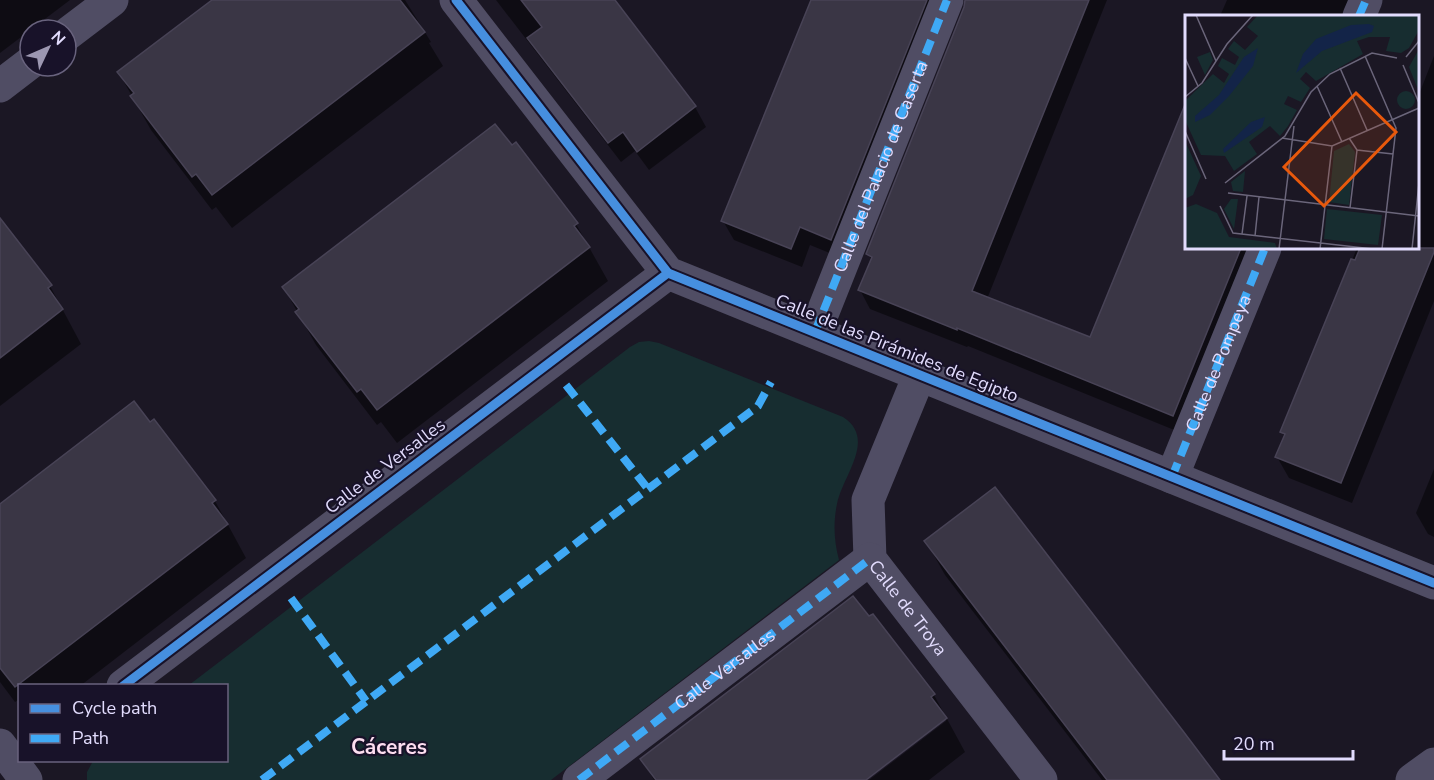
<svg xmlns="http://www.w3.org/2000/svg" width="1434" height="780" font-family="'Nunito Sans',sans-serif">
  <rect width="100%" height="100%" fill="#1b1724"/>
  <!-- green -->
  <path fill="#172d30" d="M 649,341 L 659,343 L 843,417 C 877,439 843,475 837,504 C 833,523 834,541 839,560 L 551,780 L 87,780 L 87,772 L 93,761 L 226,760 L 226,686 L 189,685 L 630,347 L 639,342 Z"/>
  <!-- shadow -->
  <g fill="#0007">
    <path d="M 0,0 L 70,0 L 0,53 Z"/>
    <path d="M 215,0 L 405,0 L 431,42 L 429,43 L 443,66 L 232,228 L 216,207 L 212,210 L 151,130 L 119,73 Z"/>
    <path d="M 496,0 L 613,0 L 695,107 L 706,127 L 649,170 L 635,151 L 621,162 Z"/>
    <path d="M 812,0 L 955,0 L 842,258 L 810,245 L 802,267 L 734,240 L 723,221 Z"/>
    <path d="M 955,0 L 1107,0 L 987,299 L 1091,339 L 1186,102 L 1186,248 L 1259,248 L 1184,434 L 968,346 L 967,347 L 870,309 L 860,290 L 872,261 L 868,254 L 966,1 Z"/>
    <path d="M 1227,0 L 1358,0 L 1352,16 L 1220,16 Z"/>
    <path d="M 1434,56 L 1434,301 L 1352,503 L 1289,478 L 1277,457 L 1285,438 L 1282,432 L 1357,248 L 1418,248 L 1418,97 Z"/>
    <path d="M 0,220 L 50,286 L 81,344 L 0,406 Z"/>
    <path d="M 576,224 L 608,281 L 397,443 L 381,422 L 377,425 L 316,345 L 284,288 Z"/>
    <path d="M 154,421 L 215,501 L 246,558 L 80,686 L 20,686 L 20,699 L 15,702 L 0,682 L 0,506 Z"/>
    <path d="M 1434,469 L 1434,537 L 1428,534 L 1416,513 Z"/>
    <path d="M 926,541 L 1218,780 L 1102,780 L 945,575 Z"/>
    <path d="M 934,695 L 965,752 L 929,780 L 869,780 L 946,721 L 946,717 L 864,780 L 654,780 L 642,759 Z"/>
  </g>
  <!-- building -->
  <g fill="#3a3645" stroke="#484356" stroke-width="1.5">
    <path d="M 212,0 L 400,0 L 425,32 L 212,195 L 196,174 L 192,177 L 130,96 L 134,93 L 117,72 Z"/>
    <path d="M 521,0 L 615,0 L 696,106 L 637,152 L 623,132 L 608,143 L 527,38 L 542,27 Z"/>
    <path d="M 811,0 L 927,0 L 831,240 L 800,227 L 791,249 L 721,221 Z"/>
    <path d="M 965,0 L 1089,0 L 972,291 L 1090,337 L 1186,102 L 1186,248 L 1241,248 L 1173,416 L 957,328 L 957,330 L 858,290 L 872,257 L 866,254 L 964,7 Z"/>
    <path d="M 495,124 L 512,145 L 516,142 L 578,223 L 574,226 L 590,247 L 377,410 L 361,389 L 357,392 L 295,312 L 299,309 L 282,287 Z"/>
    <path d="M 0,218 L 52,285 L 48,288 L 63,309 L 0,358 Z"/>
    <path d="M 1360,248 L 1434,248 L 1434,252 L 1341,483 L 1275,457 L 1285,434 L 1280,432 L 1351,259 L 1355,260 Z"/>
    <path d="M 134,401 L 150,422 L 154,419 L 216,500 L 212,503 L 228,524 L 15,687 L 0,668 L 0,504 Z"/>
    <path d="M 995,487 L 1183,731 L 1220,780 L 1107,780 L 983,618 L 924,541 Z"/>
    <path d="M 853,596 L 869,616 L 873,614 L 935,694 L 931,697 L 947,718 L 866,780 L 656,780 L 640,759 Z"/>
  </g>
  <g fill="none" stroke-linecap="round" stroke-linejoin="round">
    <!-- minor -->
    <g stroke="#504d64" stroke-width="33">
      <path d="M 456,0 L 668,273 L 1434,583"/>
      <path d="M 1359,16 L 1366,0"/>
      <path d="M 66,35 L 112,0"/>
      <path d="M 0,86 L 30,63"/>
      <path d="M 815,332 L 947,0"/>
      <path id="s1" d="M 919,376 L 868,500 L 870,559 L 1041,780"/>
      <path id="s2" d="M 1172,477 L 1265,248"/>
      <path d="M 123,686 L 668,273"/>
      <path d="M 0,745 L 26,780"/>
      <path id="s3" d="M 579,780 L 870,559"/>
      <path d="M 1412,780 L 1434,764"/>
    </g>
    <!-- quiet -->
    <g stroke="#3fa9f5" stroke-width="8" stroke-dasharray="15 8" stroke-linecap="butt">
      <path d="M 1359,16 L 1366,0"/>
      <path id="s4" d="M 815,332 L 947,0"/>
      <path d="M 566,385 L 648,489"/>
      <path d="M 1172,477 L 1265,248"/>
      <path d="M 291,598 L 366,701"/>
      <path d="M 262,780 L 758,406 L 771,382"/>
      <path d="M 579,780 L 870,559"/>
    </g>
    <defs>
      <g id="cycleway">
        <path d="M 456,0 L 668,273 L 1434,583"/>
        <path d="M 123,686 L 668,273"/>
      </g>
    </defs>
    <!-- cycleway casing -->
    <use href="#cycleway" stroke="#181229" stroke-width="13"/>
    <!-- cycleway -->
    <use href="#cycleway" stroke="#468fdf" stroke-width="9"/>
  </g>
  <g text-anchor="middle" stroke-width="4.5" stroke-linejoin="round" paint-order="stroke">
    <!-- street labels -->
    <g font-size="18" fill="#e2dcfd" stroke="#181229">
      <text dy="6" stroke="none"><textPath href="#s4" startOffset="178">Calle del Palacio de Caserta</textPath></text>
      <text transform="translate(897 348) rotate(22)" y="6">Calle de las Pirámides de Egipto</text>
      <text dy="6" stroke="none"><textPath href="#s2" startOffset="123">Calle de Pompeya</textPath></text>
      <text transform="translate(385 466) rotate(-37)" y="6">Calle de Versalles</text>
      <text dy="6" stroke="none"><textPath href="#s1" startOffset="255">Calle de Troya</textPath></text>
      <text dy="6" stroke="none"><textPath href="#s3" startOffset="183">Calle Versalles</textPath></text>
    </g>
    <!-- quarter labels -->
    <g font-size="21" font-weight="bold" fill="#fddef0" stroke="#181229">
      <text x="389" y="754">Cáceres</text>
    </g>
  </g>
  <!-- overview -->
  <g transform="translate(1185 15)">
    <rect width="234" height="234" fill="#1b1724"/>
    <path d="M 73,0 L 234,0 L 234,15 L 224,33 L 216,38 L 201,36 L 205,22 L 184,22 L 172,26 L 178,39 L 131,66 L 121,57 L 115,64 L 125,73 L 116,87 L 103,81 L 99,89 L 112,95 L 103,111 L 95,121 L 85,111 L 64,127 L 72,139 L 49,156 L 40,141 L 16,140 L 0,105 L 0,86 L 28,59 L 39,68 L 44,59 L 33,51 L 37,43 L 50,50 L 54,42 L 43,34 L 49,26 L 60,35 L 73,21 L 62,12 ZM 234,34 L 234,77 L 224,52 ZM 25,37 L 28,45 L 20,60 L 12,42 ZM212 85a9 9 0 1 1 18 0a9 9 0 1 1-18 0ZM 0,126 L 16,161 L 8,180 L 0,184 ZM 164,129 L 170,137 L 164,190 L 144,187 L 149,136 ZM 60,156 L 58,177 L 48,176 L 46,167 ZM 46,184 L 53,184 L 49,214 L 39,194 ZM 11,189 L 32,198 L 44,222 L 90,228 L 92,234 L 0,234 L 0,193 ZM 142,194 L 197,200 L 193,230 L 139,224 Z" fill="#172d30"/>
    <path d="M 184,9 L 189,11 L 187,17 L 137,36 L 111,58 L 118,39 L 131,24 L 166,10 ZM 73,33 L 68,51 L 44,81 L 25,100 L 10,107 L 10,101 L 34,80 L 59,42 ZM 80,102 L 77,112 L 39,138 L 38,134 L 66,107 Z" fill="#132448"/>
    <path fill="none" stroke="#6b667b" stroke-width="1.5" d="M 11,0 L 31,46M 180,41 L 211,113 L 197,234M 221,42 L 234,26M 0,43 L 13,71M 218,50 L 234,88M 155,53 L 182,115M 132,71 L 157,127M 0,82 L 17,68 L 42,29 L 68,0M 0,116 L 21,164M 97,123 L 147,131 L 234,93M 164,123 L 172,135 L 208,139M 40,168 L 100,121 L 126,77 L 145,59 L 187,38 L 212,43M 43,178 L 234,201M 35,191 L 48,218 L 188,234M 165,193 L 172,135M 57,219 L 62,181M 70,221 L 74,182M 94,234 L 109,111M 135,234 L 147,131M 227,234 L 234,168"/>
    <path fill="#e8590c" fill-opacity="0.15" stroke="#e8590c" stroke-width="3" d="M 171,78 L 211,117 L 139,191 L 99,152 Z"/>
    <rect width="234" height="234" fill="none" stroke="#e2dcfd" stroke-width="3"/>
  </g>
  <!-- legend -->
  <rect x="18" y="684" width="210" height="78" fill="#181229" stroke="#69637e" stroke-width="1.5"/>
  <rect x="30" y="704" width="30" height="9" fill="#468fdf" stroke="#69637e" stroke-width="1.5"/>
  <text x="72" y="714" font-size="18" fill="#e2dcfd">Cycle path</text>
  <rect x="30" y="734" width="30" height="9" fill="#3fa9f5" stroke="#69637e" stroke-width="1.5"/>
  <text x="72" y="744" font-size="18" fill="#e2dcfd">Path</text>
  <!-- north arrow -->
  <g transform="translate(48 48) rotate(46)"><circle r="28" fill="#181229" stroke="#69637e" stroke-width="1.5"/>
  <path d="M0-4.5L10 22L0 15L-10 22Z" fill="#9c97b1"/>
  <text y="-9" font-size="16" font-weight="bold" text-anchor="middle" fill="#e2dcfd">N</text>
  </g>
  <!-- scale -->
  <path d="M1224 750v9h129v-9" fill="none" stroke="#e2dcfd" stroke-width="3"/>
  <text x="1233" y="750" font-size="18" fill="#e2dcfd" stroke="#181229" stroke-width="4.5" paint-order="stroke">20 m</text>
</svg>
